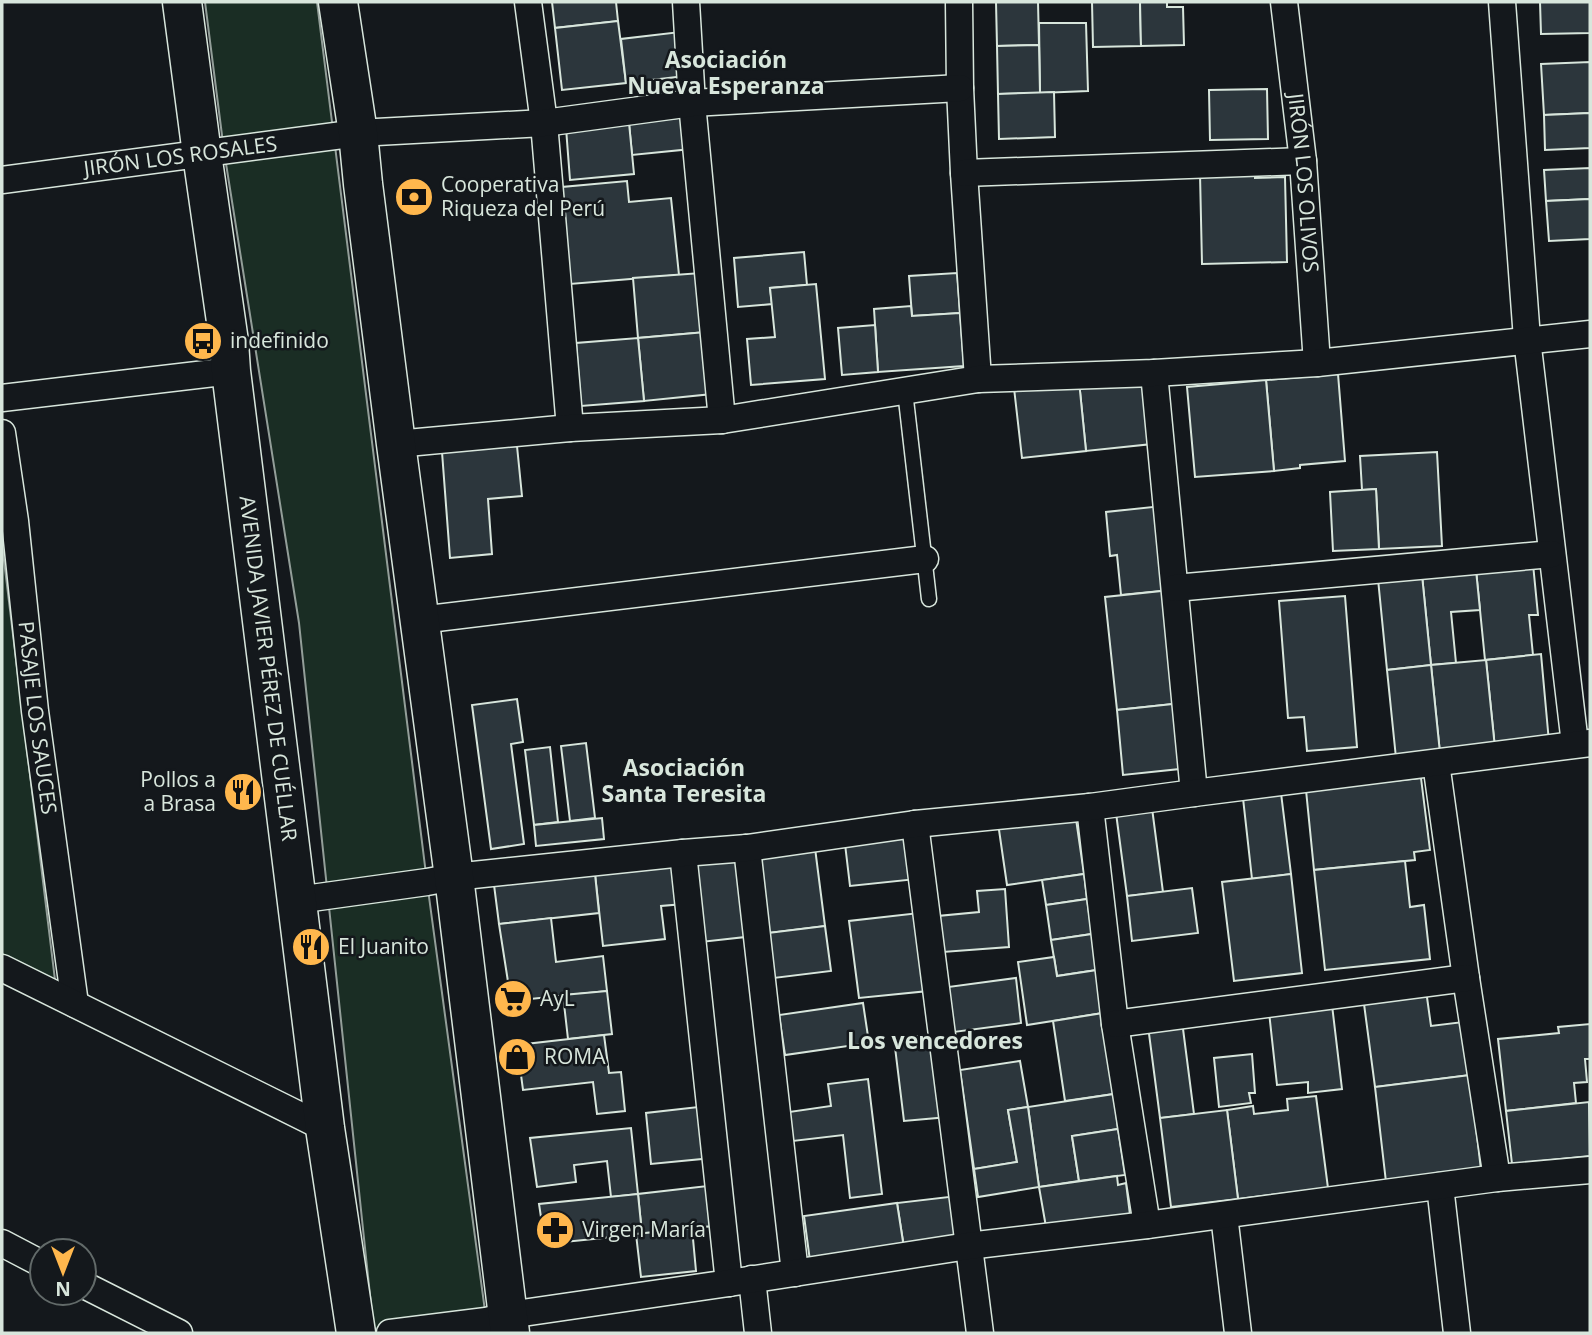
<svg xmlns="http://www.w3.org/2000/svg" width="1592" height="1335" font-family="'Open Sans',sans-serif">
  <rect width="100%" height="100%" fill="#14181c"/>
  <!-- green -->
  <g fill="#1a2d24" stroke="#939e99" stroke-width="2">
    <path d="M 205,2 L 317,2 L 427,882 L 488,1333 L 374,1333 L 299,623 L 224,151 Z"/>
    <path d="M 2,544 L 55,980 L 2,954 Z"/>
  </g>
  <!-- building -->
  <g fill="#2c363c" stroke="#d8e6dc" stroke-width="2">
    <path d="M 552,2 L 616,2 L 618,21 L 555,28 Z"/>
    <path d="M 996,2 L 1038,2 L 1039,45 L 997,46 Z"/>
    <path d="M 1092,2 L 1140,2 L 1141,46 L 1093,47 Z"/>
    <path d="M 1140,2 L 1167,2 L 1167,7 L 1183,7 L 1184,45 L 1141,46 Z"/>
    <path d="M 1540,2 L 1590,2 L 1590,33 L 1541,34 Z"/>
    <path d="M 618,21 L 626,83 L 562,90 L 555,28 Z"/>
    <path d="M 1039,23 L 1086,23 L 1088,91 L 1040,93 Z"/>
    <path d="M 680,32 L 685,76 L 626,83 L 621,39 Z"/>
    <path d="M 1039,45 L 1040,93 L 998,94 L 997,46 Z"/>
    <path d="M 1590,62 L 1590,113 L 1544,115 L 1541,64 Z"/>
    <path d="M 1267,89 L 1268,139 L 1210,140 L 1209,90 Z"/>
    <path d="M 1054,92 L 1055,137 L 999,139 L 998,94 Z"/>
    <path d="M 1590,113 L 1590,148 L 1545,150 L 1544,115 Z"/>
    <path d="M 688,117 L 691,149 L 632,155 L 629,123 Z"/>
    <path d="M 629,123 L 634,174 L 570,180 L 566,128 Z"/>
    <path d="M 1590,168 L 1590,199 L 1546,201 L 1544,170 Z"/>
    <path d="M 1255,173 L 1255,178 L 1285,177 L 1287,262 L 1202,264 L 1200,174 Z"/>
    <path d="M 627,181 L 629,202 L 671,198 L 679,275 L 570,284 L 562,187 Z"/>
    <path d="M 1590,199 L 1590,239 L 1549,241 L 1546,201 Z"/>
    <path d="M 804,252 L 807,285 L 770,288 L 772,304 L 738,307 L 734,258 Z"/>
    <path d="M 701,273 L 706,332 L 638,338 L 633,278 Z"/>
    <path d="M 957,273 L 960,313 L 912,316 L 909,276 Z"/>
    <path d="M 816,284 L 825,379 L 751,385 L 747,339 L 775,337 L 770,288 Z"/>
    <path d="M 911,306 L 912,316 L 960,313 L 964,366 L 878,372 L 874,309 Z"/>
    <path d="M 875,325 L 878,372 L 842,375 L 838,328 Z"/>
    <path d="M 706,332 L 712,394 L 644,401 L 638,338 Z"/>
    <path d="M 638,338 L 644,401 L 581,406 L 576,343 Z"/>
    <path d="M 1338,374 L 1345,461 L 1300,465 L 1300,468 L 1274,471 L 1266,380 Z"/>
    <path d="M 1145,375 L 1152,444 L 1086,451 L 1079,381 Z"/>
    <path d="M 1266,380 L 1274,471 L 1195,477 L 1187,387 Z"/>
    <path d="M 1079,381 L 1086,451 L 1022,458 L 1014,388 Z"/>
    <path d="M 517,446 L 522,496 L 488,499 L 492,554 L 450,558 L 442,452 Z"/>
    <path d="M 1437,452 L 1442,546 L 1379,549 L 1376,489 L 1362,490 L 1360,456 Z"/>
    <path d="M 1376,489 L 1379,549 L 1333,551 L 1330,492 Z"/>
    <path d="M 1162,506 L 1171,590 L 1121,595 L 1117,555 L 1110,556 L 1106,512 Z"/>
    <path d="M 1533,564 L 1538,615 L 1529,615 L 1533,655 L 1485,660 L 1476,570 Z"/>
    <path d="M 1476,570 L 1480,610 L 1451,612 L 1456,663 L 1431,665 L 1422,575 Z"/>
    <path d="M 1422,575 L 1431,665 L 1387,670 L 1378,579 Z"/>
    <path d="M 1171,590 L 1182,703 L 1117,710 L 1105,597 Z"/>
    <path d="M 1345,596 L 1357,747 L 1307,751 L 1304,717 L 1288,718 L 1279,601 Z"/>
    <path d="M 1541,654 L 1549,742 L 1495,748 L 1486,660 Z"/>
    <path d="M 1486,660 L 1495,748 L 1440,753 L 1431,665 Z"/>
    <path d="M 1431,665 L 1440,753 L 1396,758 L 1387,670 Z"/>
    <path d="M 517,699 L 523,742 L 511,744 L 524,844 L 491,849 L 472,705 Z"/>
    <path d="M 1182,703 L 1189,768 L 1123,775 L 1117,710 Z"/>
    <path d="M 586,743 L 595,818 L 570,821 L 561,746 Z"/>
    <path d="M 550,747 L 558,822 L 534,825 L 525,750 Z"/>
    <path d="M 1421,778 L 1430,850 L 1414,852 L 1415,860 L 1314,870 L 1306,790 Z"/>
    <path d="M 1281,793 L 1291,874 L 1252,879 L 1243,798 Z"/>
    <path d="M 1152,808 L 1163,892 L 1127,896 L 1116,813 Z"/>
    <path d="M 1075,812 L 1084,874 L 1007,885 L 998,823 Z"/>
    <path d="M 602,818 L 604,839 L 536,846 L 534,825 Z"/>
    <path d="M 905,838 L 917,879 L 850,886 L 845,844 Z"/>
    <path d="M 815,848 L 825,926 L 768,933 L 758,855 Z"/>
    <path d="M 744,857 L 745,937 L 701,942 L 693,862 Z"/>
    <path d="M 1405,861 L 1410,907 L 1424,905 L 1430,959 L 1325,970 L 1314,870 Z"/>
    <path d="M 679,864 L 684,904 L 661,906 L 665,939 L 603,946 L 595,874 Z"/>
    <path d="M 595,874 L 599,913 L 499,924 L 494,885 Z"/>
    <path d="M 1084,874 L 1087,899 L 1046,905 L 1042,880 Z"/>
    <path d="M 1291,874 L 1302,973 L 1234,981 L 1222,882 Z"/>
    <path d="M 1192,888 L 1198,933 L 1132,941 L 1127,896 Z"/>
    <path d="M 1005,889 L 1009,947 L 943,952 L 938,916 L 979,912 L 977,891 Z"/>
    <path d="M 1087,899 L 1092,934 L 1051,940 L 1046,905 Z"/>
    <path d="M 919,913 L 928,991 L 859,998 L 849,921 Z"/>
    <path d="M 551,918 L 556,962 L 603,956 L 607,991 L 511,1001 L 499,924 Z"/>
    <path d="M 825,926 L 831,971 L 774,978 L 768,933 Z"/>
    <path d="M 1092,934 L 1097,970 L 1057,976 L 1051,940 Z"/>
    <path d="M 1054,957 L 1057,976 L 1097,970 L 1103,1013 L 1027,1025 L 1018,962 Z"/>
    <path d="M 1016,978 L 1021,1023 L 954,1032 L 948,987 Z"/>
    <path d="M 1426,990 L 1431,1026 L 1463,1022 L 1470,1075 L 1375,1087 L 1364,1004 Z"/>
    <path d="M 607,991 L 612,1034 L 568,1039 L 563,995 Z"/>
    <path d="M 863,1003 L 869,1043 L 785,1055 L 779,1015 Z"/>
    <path d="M 1332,1005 L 1342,1089 L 1308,1093 L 1308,1082 L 1277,1085 L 1269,1012 Z"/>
    <path d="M 1103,1013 L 1114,1094 L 1065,1101 L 1053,1021 Z"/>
    <path d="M 1182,1021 L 1194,1114 L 1160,1118 L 1148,1026 Z"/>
    <path d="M 1590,1024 L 1590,1059 L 1585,1059 L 1587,1082 L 1574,1083 L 1576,1103 L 1506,1111 L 1498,1039 L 1559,1033 L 1558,1027 Z"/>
    <path d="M 938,1034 L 948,1117 L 904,1121 L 894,1039 Z"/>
    <path d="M 604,1035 L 609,1073 L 621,1072 L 625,1111 L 597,1114 L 593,1082 L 523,1090 L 517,1045 Z"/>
    <path d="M 1252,1054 L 1255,1093 L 1249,1093 L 1251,1103 L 1219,1107 L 1214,1058 Z"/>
    <path d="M 1020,1061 L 1028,1107 L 1008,1110 L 1017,1162 L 974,1169 L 960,1070 Z"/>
    <path d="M 1470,1075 L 1481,1170 L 1386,1182 L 1375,1087 Z"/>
    <path d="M 868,1079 L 882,1194 L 850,1198 L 843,1135 L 793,1141 L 789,1112 L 831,1106 L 828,1084 Z"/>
    <path d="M 1114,1094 L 1118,1129 L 1072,1136 L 1079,1181 L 1039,1187 L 1028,1107 Z"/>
    <path d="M 1316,1096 L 1328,1188 L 1238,1199 L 1227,1110 L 1253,1106 L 1254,1114 L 1288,1110 L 1287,1099 Z"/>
    <path d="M 1589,1102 L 1590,1156 L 1512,1164 L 1506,1111 Z"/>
    <path d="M 707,1106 L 712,1158 L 651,1164 L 646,1113 Z"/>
    <path d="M 1028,1107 L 1039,1187 L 978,1197 L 974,1169 L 1017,1162 L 1008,1110 Z"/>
    <path d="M 1227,1110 L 1238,1199 L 1171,1207 L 1160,1118 Z"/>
    <path d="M 631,1128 L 638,1194 L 611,1197 L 607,1161 L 574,1165 L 576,1182 L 537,1187 L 530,1138 Z"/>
    <path d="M 1118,1129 L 1125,1175 L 1079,1181 L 1072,1136 Z"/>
    <path d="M 1117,1176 L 1118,1185 L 1126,1183 L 1130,1215 L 1046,1227 L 1039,1187 Z"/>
    <path d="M 716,1185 L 721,1225 L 642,1234 L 638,1194 Z"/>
    <path d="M 638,1194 L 642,1234 L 545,1244 L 539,1204 Z"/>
    <path d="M 957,1196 L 963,1240 L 904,1248 L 897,1203 Z"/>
    <path d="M 897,1203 L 904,1248 L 810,1261 L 804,1216 Z"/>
    <path d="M 692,1228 L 696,1271 L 641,1277 L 636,1234 Z"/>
  </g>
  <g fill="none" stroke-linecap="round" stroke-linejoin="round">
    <defs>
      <path id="service" d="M 905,391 L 929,599"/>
      <g id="minor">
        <path d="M 528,2 L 544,123 L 570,428"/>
        <path d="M 686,2 L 692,103 L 722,420"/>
        <path d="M 959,2 L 960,88 L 964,173 L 978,379"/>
        <path id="s1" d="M 1284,2 L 1303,161 L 1317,363"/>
        <path d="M 1502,2 L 1527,339 L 1575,744"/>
        <path d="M 964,173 L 1303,161"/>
        <path id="s2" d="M 2,180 L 358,133 L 544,123 L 692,103 L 960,88"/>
        <path d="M 1154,373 L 1194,793"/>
        <path d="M 2,398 L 231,371"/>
        <path id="s3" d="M 2,433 L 15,521 L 35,711 L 75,1004"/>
        <path d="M 396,444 L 570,428 L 722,420 L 978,379 L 1154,373 L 1317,363 L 1590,334"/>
        <path d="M 1175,588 L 1552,554"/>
        <path d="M 420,620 L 925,559"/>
        <path d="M 1436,763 L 1466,978 L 1497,1178"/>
        <path d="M 1090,807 L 1115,1024 L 1147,1225"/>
        <path d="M 915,824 L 980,1333"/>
        <path d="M 747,848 L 795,1273"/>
        <path d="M 683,853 L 729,1283"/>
        <path d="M 297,900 L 427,882 L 454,877 L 683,853 L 747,848 L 915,824 L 1090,807 L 1194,793 L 1590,743"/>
        <path d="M 2,968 L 325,1128"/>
        <path d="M 1115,1024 L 1466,978"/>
        <path d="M 1440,1186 L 1457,1333"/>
        <path d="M 1224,1215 L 1238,1333"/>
        <path d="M 2,1243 L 42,1264"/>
        <path d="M 752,1279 L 758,1333"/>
        <path d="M 84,1285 L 179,1333"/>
        <path d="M 390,1333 L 486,1321 L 509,1315 L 729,1283 L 968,1246 L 1147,1225 L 1497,1178 L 1590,1170"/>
      </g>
      <g id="trunk">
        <path id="s4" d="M 182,2 L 202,154 L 229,342 L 231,371 L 325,1128 L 356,1333"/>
        <path d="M 338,2 L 358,133 L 363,184 L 396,444 L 454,877 L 510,1333"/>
      </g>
    </defs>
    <!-- service casing -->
    <use href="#service" stroke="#d8e6dc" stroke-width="17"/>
    <!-- minor casing -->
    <use href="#minor" stroke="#d8e6dc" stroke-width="29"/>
    <!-- trunk casing -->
    <use href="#trunk" stroke="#d8e6dc" stroke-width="41"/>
    <!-- service -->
    <use href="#service" stroke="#14181c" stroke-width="14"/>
    <!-- minor -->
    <use href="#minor" stroke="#14181c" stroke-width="26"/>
    <!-- trunk -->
    <use href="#trunk" stroke="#14181c" stroke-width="38"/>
  </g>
  <!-- icons -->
  <defs>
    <symbol id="bank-disc" viewBox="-11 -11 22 22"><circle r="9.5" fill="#ffb74d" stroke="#14181c"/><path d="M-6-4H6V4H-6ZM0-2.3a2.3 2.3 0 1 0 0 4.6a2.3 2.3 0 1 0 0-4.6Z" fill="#111"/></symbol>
    <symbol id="bus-disc" viewBox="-11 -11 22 22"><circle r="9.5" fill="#ffb74d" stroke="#14181c"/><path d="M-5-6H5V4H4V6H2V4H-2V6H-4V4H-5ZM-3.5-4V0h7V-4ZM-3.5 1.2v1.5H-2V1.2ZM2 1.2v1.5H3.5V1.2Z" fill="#111"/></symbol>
    <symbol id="restaurant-disc" viewBox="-11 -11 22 22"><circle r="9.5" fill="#ffb74d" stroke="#14181c"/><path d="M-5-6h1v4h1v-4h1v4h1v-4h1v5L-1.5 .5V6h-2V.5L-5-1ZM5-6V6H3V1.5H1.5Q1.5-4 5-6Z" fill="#111"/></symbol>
    <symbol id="supermarket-disc" viewBox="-11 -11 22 22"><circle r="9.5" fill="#ffb74d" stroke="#14181c"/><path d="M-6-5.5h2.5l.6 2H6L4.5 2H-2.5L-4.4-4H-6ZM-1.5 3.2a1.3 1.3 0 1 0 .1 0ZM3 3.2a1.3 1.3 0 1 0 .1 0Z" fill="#111"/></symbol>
    <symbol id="shop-disc" viewBox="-11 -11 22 22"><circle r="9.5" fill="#ffb74d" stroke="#14181c"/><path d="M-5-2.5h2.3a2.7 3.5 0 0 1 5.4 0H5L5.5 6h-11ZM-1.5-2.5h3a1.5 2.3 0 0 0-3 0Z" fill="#111"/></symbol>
    <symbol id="pharmacy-disc" viewBox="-11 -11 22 22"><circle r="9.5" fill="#ffb74d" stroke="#14181c"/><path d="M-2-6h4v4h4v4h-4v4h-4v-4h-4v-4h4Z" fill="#111"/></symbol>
  </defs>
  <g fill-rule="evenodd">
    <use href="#bank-disc" x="392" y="175" width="44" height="44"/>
    <use href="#bus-disc" x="181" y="319" width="44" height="44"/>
    <use href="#restaurant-disc" x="221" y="770" width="44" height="44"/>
    <use href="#restaurant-disc" x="289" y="925" width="44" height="44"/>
    <use href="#supermarket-disc" x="491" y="977" width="44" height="44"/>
    <use href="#shop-disc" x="495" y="1035" width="44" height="44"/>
    <use href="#pharmacy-disc" x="533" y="1208" width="44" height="44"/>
  </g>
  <g text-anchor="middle" stroke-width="5" stroke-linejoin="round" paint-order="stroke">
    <!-- street labels -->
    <g font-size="21" fill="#d8e6dc" stroke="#14181c">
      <text dy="7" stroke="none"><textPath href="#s2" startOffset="180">JIRÓN LOS ROSALES</textPath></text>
      <text dy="7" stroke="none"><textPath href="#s1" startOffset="182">JIRÓN LOS OLIVOS</textPath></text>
      <text dy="7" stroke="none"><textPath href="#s4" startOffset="672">AVENIDA JAVIER PÉREZ DE CUÉLLAR</textPath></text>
      <text dy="7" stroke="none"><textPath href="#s3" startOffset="287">PASAJE LOS SAUCES</textPath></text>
    </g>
    <!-- poi labels -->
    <g font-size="21" fill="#d8e6dc" stroke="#14181c" text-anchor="start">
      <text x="441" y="192">Cooperativa<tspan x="441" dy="24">Riqueza del Perú</tspan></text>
      <text x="230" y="348">indefinido</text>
      <text x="216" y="787" text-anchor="end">Pollos a<tspan x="216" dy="24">a Brasa</tspan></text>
      <text x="338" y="954">El Juanito</text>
      <text x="540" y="1006">AyL</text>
      <text x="544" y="1064">ROMA</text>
      <text x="582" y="1237">Virgen María</text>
    </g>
    <!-- neighbourhood labels -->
    <g font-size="23" font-weight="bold" fill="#d8e6dc" stroke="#14181c">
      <text x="726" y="68">Asociación<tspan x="726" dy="26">Nueva Esperanza</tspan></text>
      <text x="684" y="776">Asociación<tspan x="684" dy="26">Santa Teresita</tspan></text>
      <text x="935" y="1049">Los vencedores</text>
    </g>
  </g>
  <!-- border -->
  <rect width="1592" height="1335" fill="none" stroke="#d8e6dc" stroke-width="7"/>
  <!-- north arrow -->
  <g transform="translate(63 1272) rotate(180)"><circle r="33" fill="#14181c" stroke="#626a69" stroke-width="2"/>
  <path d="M0-5L12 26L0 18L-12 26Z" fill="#ffb74d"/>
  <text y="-10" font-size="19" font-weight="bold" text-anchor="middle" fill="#d8e6dc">N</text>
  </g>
</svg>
